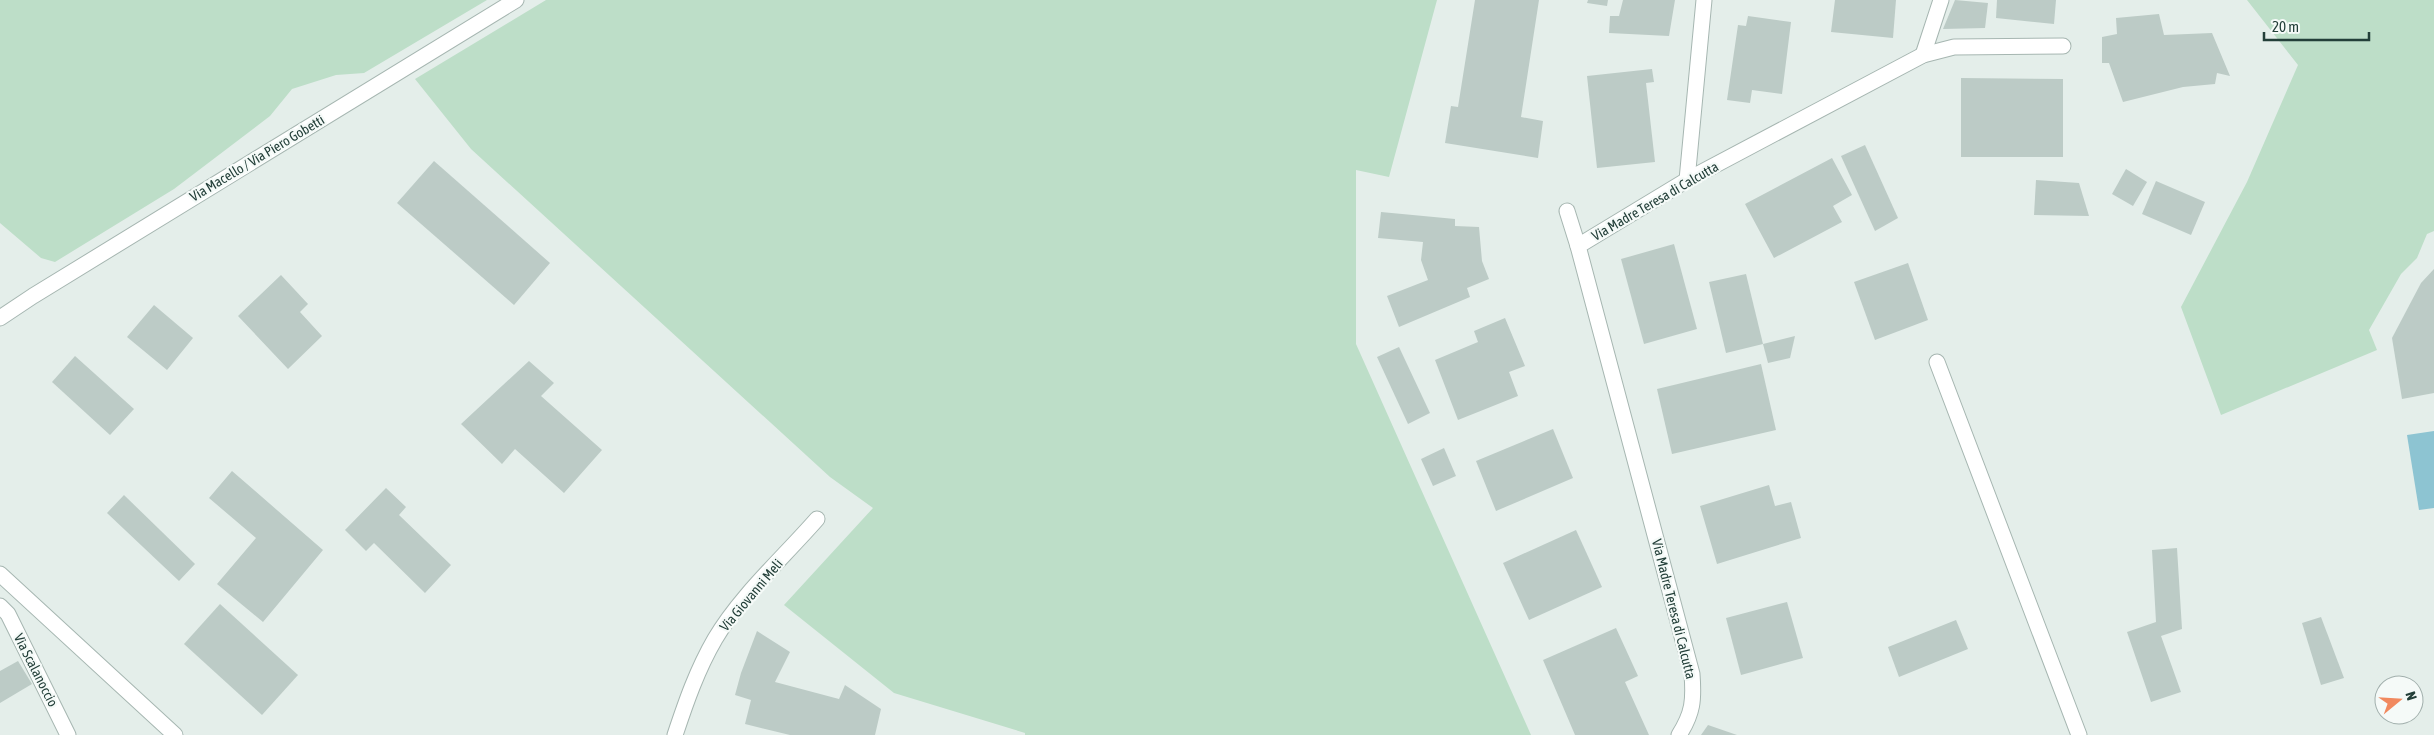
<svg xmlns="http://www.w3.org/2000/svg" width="2434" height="735" font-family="'Asap Condensed',sans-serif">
  <rect width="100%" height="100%" fill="#e4eeea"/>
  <!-- green -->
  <g fill="#bddec8">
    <path d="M 0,0 L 487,0 L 364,73 L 336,75 L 292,89 L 270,116 L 174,189 L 55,262 L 41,258 L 0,223 Z"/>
    <path d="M 546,0 L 1437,0 L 1389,177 L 1356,170 L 1356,344 L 1531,735 L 1025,735 L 1025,733 L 894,693 L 784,605 L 873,508 L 830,477 L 471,149 L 415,79 Z"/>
    <path d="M 2247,0 L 2434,0 L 2434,231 L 2427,234 L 2417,258 L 2401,274 L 2369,330 L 2377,350 L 2221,415 L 2181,307 L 2247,182 L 2298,65 Z"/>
  </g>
  <!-- water -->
  <path fill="#8dc4d2" d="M 2434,431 L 2434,508 L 2419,510 L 2407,435 Z"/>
  <!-- building -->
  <g fill="#bccbc6">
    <path d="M 1475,0 L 1539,0 L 1521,117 L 1543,121 L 1538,158 L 1445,143 L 1451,106 L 1458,107 Z"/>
    <path d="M 1588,0 L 1608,0 L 1607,6 L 1587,3 Z"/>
    <path d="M 1623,0 L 1675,0 L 1669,36 L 1609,33 L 1610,16 L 1619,16 Z"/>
    <path d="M 1835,0 L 1896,0 L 1893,38 L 1831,32 Z"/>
    <path d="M 1955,0 L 1988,3 L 1985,28 L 1943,29 Z"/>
    <path d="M 1997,0 L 2056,0 L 2054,24 L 1996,18 Z"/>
    <path d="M 2159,14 L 2164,35 L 2212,33 L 2230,76 L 2217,73 L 2215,84 L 2183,87 L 2123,102 L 2109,63 L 2102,63 L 2102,37 L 2117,34 L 2116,18 Z"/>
    <path d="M 1748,16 L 1791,22 L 1782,94 L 1752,90 L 1750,103 L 1727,100 L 1738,25 L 1746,26 Z"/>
    <path d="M 1652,69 L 1654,82 L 1646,83 L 1655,162 L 1597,168 L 1587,76 Z"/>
    <path d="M 1961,78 L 2063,79 L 2063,157 L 1961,157 Z"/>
    <path d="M 1865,145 L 1898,218 L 1875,231 L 1841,156 Z"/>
    <path d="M 1832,158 L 1852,195 L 1833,206 L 1842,222 L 1774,258 L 1745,204 Z"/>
    <path d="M 434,161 L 550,263 L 514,305 L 397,203 Z"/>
    <path d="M 2126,169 L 2147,182 L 2133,206 L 2112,194 Z"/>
    <path d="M 2036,180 L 2079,183 L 2089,216 L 2034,215 Z"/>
    <path d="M 2156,181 L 2205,202 L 2191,235 L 2142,214 Z"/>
    <path d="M 1381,212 L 1455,219 L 1455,226 L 1479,227 L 1482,261 L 1489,279 L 1467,288 L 1470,297 L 1399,327 L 1387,296 L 1428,280 L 1421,260 L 1423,242 L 1378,238 Z"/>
    <path d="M 1674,244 L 1697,329 L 1644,344 L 1621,259 Z"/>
    <path d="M 1908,263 L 1928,320 L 1875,340 L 1854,282 Z"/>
    <path d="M 2434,269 L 2434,393 L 2402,399 L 2392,338 L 2421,283 Z"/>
    <path d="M 1746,274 L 1763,344 L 1726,353 L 1709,282 Z"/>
    <path d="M 281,275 L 308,304 L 300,312 L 322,336 L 288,369 L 238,316 Z"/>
    <path d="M 154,305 L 193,338 L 167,370 L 127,337 Z"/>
    <path d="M 1505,318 L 1525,366 L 1509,372 L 1518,396 L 1458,420 L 1435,360 L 1478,342 L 1474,331 Z"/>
    <path d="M 1795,336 L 1790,358 L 1768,363 L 1763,344 Z"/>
    <path d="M 1399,347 L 1430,413 L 1408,424 L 1377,357 Z"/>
    <path d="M 75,356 L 134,409 L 110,435 L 52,382 Z"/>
    <path d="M 529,361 L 554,383 L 541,396 L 602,450 L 564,493 L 515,449 L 502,464 L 461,424 Z"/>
    <path d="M 1761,364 L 1776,430 L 1672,454 L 1657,389 Z"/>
    <path d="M 1553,429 L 1573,478 L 1496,511 L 1476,461 Z"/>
    <path d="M 1444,448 L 1456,476 L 1433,486 L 1421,459 Z"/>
    <path d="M 232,471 L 323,550 L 263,622 L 217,584 L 256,538 L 209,498 Z"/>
    <path d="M 1769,485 L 1775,506 L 1791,502 L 1801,538 L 1717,564 L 1700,506 Z"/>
    <path d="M 386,488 L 406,507 L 399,515 L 451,565 L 425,593 L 374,543 L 366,551 L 345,530 Z"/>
    <path d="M 124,495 L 195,564 L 179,581 L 107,513 Z"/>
    <path d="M 1576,530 L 1602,587 L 1529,620 L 1503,563 Z"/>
    <path d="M 2177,548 L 2182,629 L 2161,636 L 2181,692 L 2151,702 L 2127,632 L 2156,622 L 2152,550 Z"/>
    <path d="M 1787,602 L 1803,658 L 1741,675 L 1726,618 Z"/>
    <path d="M 220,604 L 298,675 L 262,715 L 184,644 Z"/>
    <path d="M 2321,617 L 2344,678 L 2321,685 L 2302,623 Z"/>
    <path d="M 1956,620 L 1968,649 L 1899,677 L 1888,647 Z"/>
    <path d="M 1616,628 L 1638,676 L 1625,682 L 1649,735 L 1575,735 L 1543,660 Z"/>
    <path d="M 757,631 L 790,652 L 775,682 L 839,699 L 845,685 L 881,709 L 875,735 L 790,735 L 745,724 L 751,700 L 735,695 L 741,673 Z"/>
    <path d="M 18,661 L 32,684 L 0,703 L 0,671 Z"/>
    <path d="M 1708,725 L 1737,735 L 1701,735 Z"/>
  </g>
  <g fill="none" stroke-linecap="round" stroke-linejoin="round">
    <defs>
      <g id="service">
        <path d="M 1937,362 L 2079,735"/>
        <path d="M 0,574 L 175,735"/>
      </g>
      <g id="minor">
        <path d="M 1923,55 L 1941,0"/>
        <path d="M 1687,180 L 1704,0"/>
        <path d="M 1567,211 L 1578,246"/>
        <path d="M 0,606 L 8,614 L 68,735"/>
        <path d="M 675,735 C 686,702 697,670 715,639 C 741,595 783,558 817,519"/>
        <path d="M 1679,735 C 1693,713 1694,700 1692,674 L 1578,246 L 1687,180 L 1923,55 L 1954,47 L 2063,46"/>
      </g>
      <path id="tertiary" d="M 0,318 L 33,296 L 516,0"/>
    </defs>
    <!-- service casing -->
    <use href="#service" stroke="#a6b6b1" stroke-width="17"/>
    <!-- minor casing -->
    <use href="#minor" stroke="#a6b6b1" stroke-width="17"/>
    <!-- tertiary casing -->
    <use href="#tertiary" stroke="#a6b6b1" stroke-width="17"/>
    <!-- service -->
    <use href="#service" stroke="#fff" stroke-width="15"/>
    <!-- minor -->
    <use href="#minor" stroke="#fff" stroke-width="15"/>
    <!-- tertiary -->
    <use href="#tertiary" stroke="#fff" stroke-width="15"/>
  </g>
  <g text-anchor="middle" stroke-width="4.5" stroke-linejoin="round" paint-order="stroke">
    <!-- street labels -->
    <g font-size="14" fill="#233f39" stroke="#f5faf8">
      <text transform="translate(257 158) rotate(-31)" y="5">Via Macello / Via Piero Gobetti</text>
      <text transform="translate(1655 201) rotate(-30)" y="5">Via Madre Teresa di Calcutta</text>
      <text transform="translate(751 595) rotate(-50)" y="5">Via Giovanni Meli</text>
      <text transform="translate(1674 609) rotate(76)" y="5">Via Madre Teresa di Calcutta</text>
      <text transform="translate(36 670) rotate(63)" y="5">Via Scalanoccio</text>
    </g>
  </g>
  <!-- north arrow -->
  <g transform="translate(2399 700) rotate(72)"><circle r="24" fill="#f5faf8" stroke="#a1afac"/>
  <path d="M0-4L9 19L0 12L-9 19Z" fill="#f1895f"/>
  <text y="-8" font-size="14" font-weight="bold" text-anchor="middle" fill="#233f39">N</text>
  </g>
  <!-- scale -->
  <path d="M2264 32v8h105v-8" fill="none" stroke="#233f39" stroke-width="2.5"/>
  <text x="2272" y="32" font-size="15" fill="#233f39" stroke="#f5faf8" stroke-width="4" paint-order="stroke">20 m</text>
</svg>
